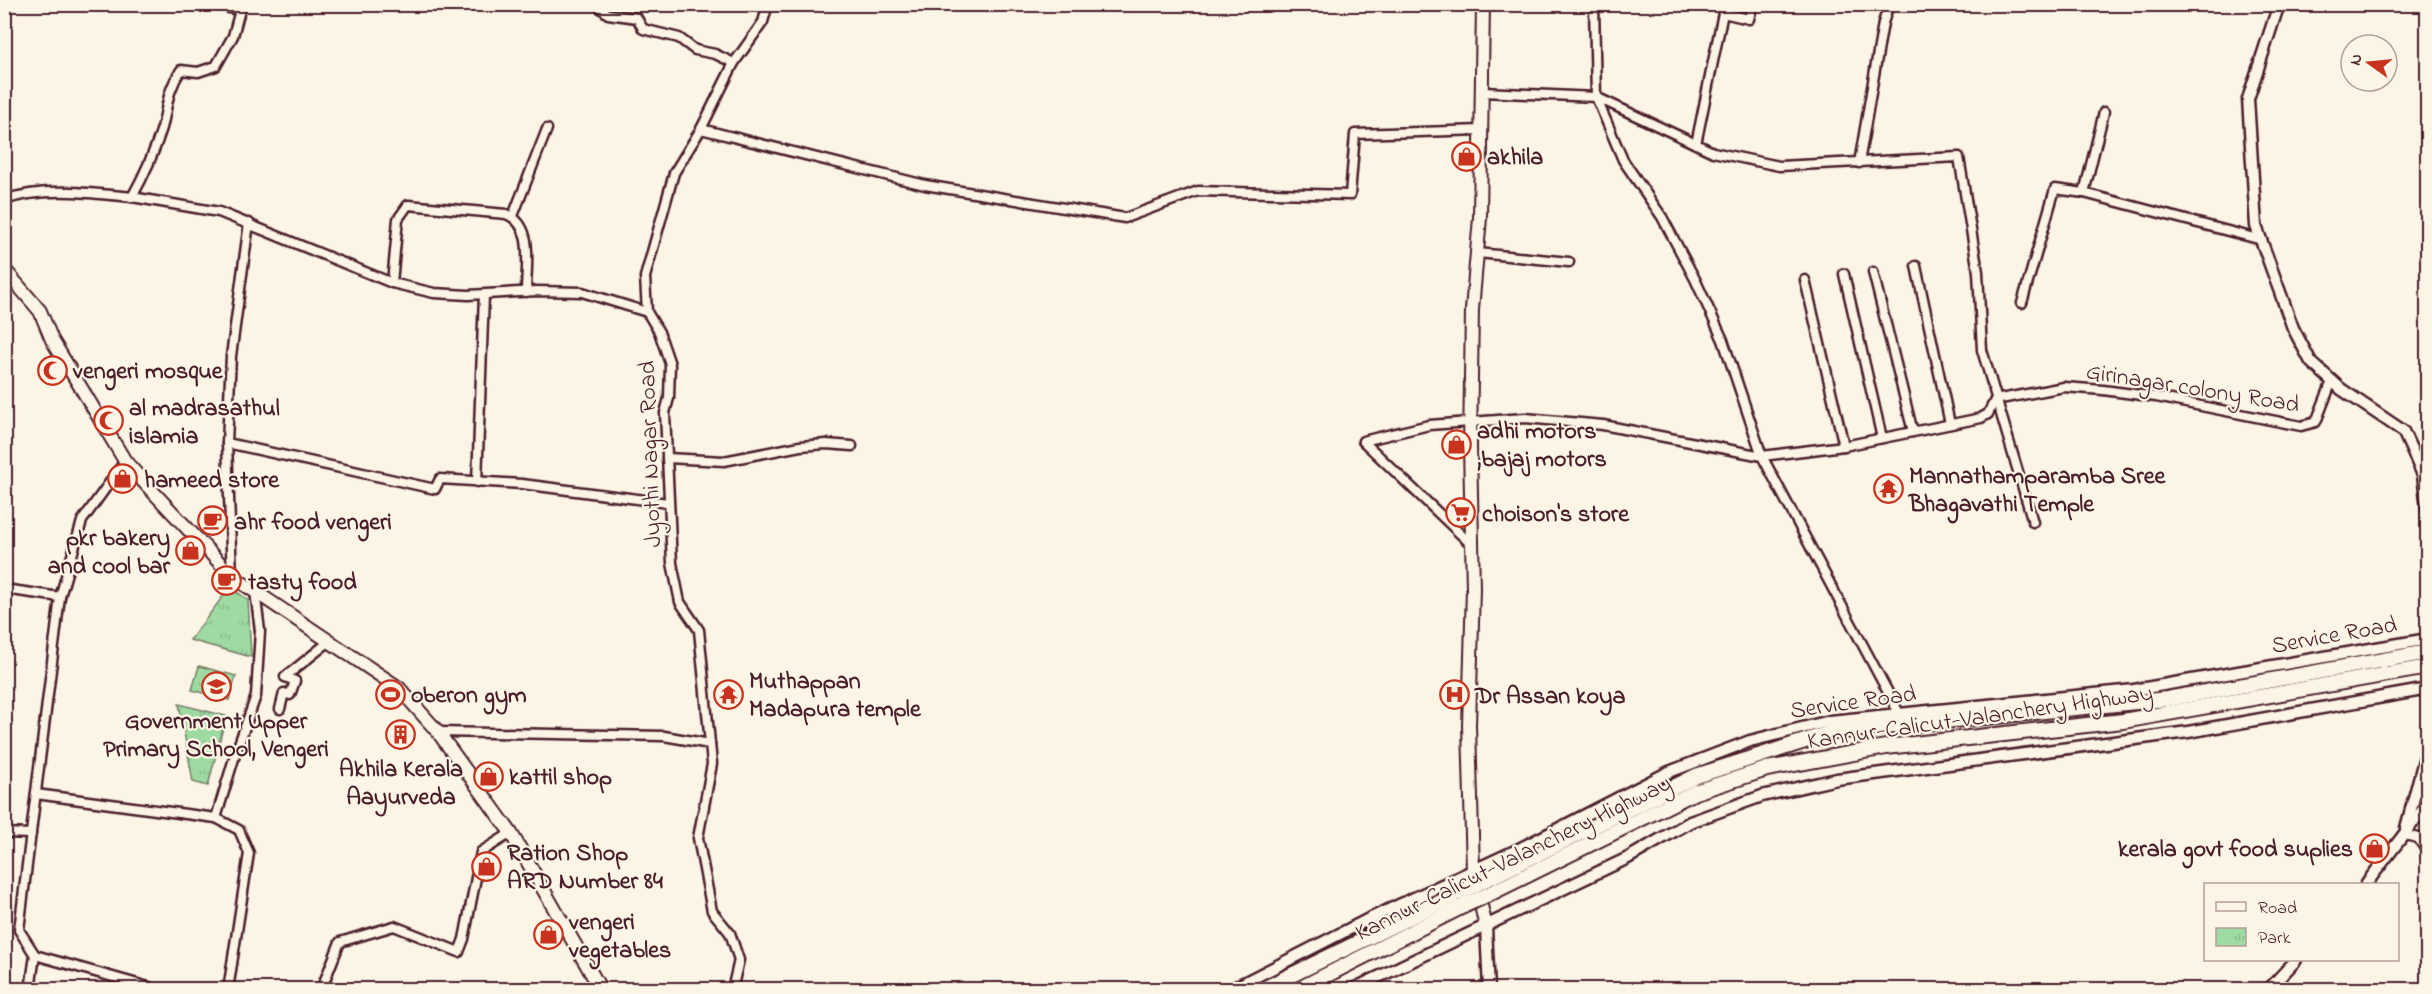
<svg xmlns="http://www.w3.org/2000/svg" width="2432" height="994" font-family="'Indie Flower',sans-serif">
  <defs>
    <pattern id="park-tufts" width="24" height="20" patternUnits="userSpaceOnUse" patternTransform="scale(1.5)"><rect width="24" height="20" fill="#9edba2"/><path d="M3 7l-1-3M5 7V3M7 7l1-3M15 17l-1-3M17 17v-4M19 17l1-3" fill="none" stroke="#8abc8c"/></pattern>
  </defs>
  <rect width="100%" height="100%" fill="#fcf5e5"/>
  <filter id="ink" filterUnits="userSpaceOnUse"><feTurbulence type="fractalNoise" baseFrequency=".0167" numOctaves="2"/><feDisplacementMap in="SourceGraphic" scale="12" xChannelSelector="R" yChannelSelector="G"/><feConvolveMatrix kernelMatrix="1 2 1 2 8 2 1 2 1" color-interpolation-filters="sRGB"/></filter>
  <g filter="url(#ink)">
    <!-- park -->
    <g fill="url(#park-tufts)" stroke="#747d66" stroke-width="1.5">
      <path d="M 230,587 L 248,600 L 251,657 L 190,640 Z"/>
      <path d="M 199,666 L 236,676 L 229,700 L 192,690 Z"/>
      <path d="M 179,704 L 226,716 L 208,786 L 193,782 Z"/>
    </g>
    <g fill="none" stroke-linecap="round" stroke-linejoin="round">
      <defs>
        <g id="minor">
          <path d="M 596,4 L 608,14 L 637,18 L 643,29 L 679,38 L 695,50 L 715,54 L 734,63"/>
          <path d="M 1594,4 L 1596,97 L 1713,152 L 1779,166 L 1959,157 L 1978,272 L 1982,350 L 2033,522"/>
          <path d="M 1482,92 L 1596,97 L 1623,160 L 1662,217 L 1695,279 L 1723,340 L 1762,456 L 1844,446"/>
          <path d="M 2104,112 L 2084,193 L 2262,240"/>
          <path d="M 701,129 L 925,185 L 1125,218 L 1198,191 L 1350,195 L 1355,134 L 1482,130"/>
          <path d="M 1696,144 L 1723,13 L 1749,19 L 1753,4"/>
          <path d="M 1859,163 L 1883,23 L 1889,4"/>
          <path d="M 132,197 L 219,212 L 392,283 L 434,293 L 468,295 L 537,291 L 582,292 L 647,312"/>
          <path d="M 4,200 C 45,186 90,193 132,197 C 145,174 154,153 162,128 C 168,104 167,91 181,70 L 198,72 L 216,66 L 233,36 L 240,10 L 229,8 L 228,4"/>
          <path d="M 513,216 L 547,129"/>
          <path d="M 1478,253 L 1569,262"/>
          <path d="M 1916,266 L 1950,424"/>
          <path d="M 1873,272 L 1913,432"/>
          <path d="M 1844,274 L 1882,438"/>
          <path d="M 1805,280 L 1844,446 L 1981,418 L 1988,414 L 1995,400 L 2064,387 L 2103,390 L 2156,397 L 2301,426 L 2316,422 L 2332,381"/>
          <path d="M 392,283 L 398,219 L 408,205 L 506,214 C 535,225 526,265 526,292"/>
          <path d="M 2022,303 L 2055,189 L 2084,193"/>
          <path d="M 227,443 L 231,356 L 249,223"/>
          <path d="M 667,458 L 724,461 L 800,446 L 826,444 L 852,446"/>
          <path d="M 125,461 L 82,521 L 60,597 L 19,930 L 35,955 L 159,990"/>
          <path d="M 477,482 L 484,295"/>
          <path d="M 1473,546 L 1363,441 L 1429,425 L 1525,418 L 1603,425 L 1762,456 L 1899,713"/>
          <path d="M 232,576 L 227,443 L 435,489 L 440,479 L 522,484 L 668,503"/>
          <path d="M 4,589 L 60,597"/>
          <path d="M 280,709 L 284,693 L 290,695 L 295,681 L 285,677 L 331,640"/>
          <path d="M 438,732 L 664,736 L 710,744"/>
          <path d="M 36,794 L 216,818 L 239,830 L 249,853 L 228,990"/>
          <path d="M 216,818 L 235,755 L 256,696 L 260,631 L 255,591"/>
          <path d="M 4,833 L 31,834"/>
          <path d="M 2404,835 L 2428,840"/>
          <path d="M 2418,838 L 2428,853"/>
          <path d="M 30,990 L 35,955"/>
          <path d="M 321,990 L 340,942 L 394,926 L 459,952 L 464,939 L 481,852 L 511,833"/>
          <path d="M 732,990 L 739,960 L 730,933 L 712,911 L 698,838 L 712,764 L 699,630 L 680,602 L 672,563 L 665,413 L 669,398 L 670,364 L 659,332 L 647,312 L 645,277 L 674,173 L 701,129 L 734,63 L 763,22 L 768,4"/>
        </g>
        <g id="tertiary">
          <path d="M 2279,4 L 2248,99 L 2256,226 L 2293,328 L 2311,362 L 2341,389 L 2403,431 L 2423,475 L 2428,515"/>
          <path d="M 2406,828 L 2428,745"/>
          <path d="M 2366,884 L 2428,803"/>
          <path d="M 1486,927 L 1489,990"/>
          <path d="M 1230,990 L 1369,919 L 1519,849 L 1669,772 L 1750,741 L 1830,721 L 2134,690 L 2428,639"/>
          <path d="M 1351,990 L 1628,858 L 1690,822 L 1762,796 L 1837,779 L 2188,732 L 2428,689"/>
          <path d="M 2268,990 L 2296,960"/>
        </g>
        <g id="secondary">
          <path d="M 1483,4 L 1480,218 L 1472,310 L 1470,446 L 1473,589 L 1469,725 L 1473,871 L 1486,927"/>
          <path d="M 4,269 L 40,311 L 52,340 L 89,401 L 125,461 L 140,478 L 232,576 L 399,688 L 438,732 L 511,833 L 601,990"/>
        </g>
        <g id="trunk">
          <path d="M 1483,881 L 1696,776 L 1833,732 L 2167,699 L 2428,652"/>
          <path d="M 1491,893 L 1695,792 L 1767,769 L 1886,747 L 2123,721 L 2428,667"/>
          <path d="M 1261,990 L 1459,893"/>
          <path d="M 1297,990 L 1461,907"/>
        </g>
      </defs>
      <!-- minor casing -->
      <use href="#minor" stroke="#4a1f2b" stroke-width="13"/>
      <!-- tertiary casing -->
      <use href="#tertiary" stroke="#4a1f2b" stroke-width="15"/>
      <!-- secondary casing -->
      <use href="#secondary" stroke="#4a1f2b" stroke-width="16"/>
      <!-- trunk casing -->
      <use href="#trunk" stroke="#4a1f2b" stroke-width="18"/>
      <!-- minor -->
      <use href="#minor" stroke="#fcf5e5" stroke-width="8"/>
      <!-- tertiary -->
      <use href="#tertiary" stroke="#fcf5e5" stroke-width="10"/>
      <!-- secondary -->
      <use href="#secondary" stroke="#fcf5e5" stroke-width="12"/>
      <!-- trunk -->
      <use href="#trunk" stroke="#fcf5e5" stroke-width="14"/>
      <defs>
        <g id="trunk-bridge">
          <path d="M 1459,893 L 1483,881"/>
          <path d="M 1461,907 L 1491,893"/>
        </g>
      </defs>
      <!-- trunk-bridge casing -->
      <use href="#trunk-bridge" stroke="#4a1f2b" stroke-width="18" stroke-linecap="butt"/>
      <!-- trunk-bridge -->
      <use href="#trunk-bridge" stroke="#fcf5e5" stroke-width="14"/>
    </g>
  </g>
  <!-- icons -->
  <defs>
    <symbol id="shop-ring" viewBox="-11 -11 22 22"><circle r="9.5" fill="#fcf5e5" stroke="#c8321e" stroke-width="1.5"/><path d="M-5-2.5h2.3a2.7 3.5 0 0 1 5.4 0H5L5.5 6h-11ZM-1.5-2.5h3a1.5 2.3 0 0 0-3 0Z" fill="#c8321e"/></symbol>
    <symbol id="mosque-ring" viewBox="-11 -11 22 22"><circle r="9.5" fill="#fcf5e5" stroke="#c8321e" stroke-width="1.5"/><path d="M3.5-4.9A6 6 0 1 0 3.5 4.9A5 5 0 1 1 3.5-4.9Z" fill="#c8321e"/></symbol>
    <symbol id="temple-ring" viewBox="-11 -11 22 22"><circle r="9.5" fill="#fcf5e5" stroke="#c8321e" stroke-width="1.5"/><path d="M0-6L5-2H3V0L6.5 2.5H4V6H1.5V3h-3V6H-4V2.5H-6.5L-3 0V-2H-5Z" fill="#c8321e"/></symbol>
    <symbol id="supermarket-ring" viewBox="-11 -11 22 22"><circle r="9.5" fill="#fcf5e5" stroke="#c8321e" stroke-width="1.5"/><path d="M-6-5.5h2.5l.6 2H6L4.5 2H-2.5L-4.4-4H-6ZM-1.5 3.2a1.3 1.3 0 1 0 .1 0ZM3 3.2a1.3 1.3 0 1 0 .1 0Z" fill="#c8321e"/></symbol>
    <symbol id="cafe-ring" viewBox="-11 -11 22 22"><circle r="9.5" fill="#fcf5e5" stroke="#c8321e" stroke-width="1.5"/><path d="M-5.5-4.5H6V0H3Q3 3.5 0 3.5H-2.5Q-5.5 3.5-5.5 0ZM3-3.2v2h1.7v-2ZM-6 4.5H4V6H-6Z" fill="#c8321e"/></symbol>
    <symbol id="school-ring" viewBox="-11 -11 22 22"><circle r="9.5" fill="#fcf5e5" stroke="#c8321e" stroke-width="1.5"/><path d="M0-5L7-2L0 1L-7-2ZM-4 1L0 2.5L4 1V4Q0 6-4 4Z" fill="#c8321e"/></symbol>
    <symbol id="stadium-ring" viewBox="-11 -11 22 22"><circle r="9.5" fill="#fcf5e5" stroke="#c8321e" stroke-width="1.5"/><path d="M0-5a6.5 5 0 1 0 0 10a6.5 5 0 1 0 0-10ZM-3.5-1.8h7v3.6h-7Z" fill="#c8321e"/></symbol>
    <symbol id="hospital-ring" viewBox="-11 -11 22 22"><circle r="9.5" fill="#fcf5e5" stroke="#c8321e" stroke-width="1.5"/><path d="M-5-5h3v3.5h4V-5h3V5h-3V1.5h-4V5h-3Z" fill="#c8321e"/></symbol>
    <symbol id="building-ring" viewBox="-11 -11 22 22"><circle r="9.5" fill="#fcf5e5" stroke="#c8321e" stroke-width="1.5"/><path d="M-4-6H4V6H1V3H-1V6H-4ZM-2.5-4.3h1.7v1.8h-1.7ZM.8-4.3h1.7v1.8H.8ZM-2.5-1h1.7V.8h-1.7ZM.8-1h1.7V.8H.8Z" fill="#c8321e"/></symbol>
  </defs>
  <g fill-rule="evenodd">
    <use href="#shop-ring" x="1450" y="140" width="33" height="33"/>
    <use href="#mosque-ring" x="36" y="354" width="33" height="33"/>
    <use href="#mosque-ring" x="92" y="404" width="33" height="33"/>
    <use href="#shop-ring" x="1440" y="428" width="33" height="33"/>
    <use href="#shop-ring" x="106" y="462" width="33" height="33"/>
    <use href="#temple-ring" x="1872" y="472" width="33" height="33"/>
    <use href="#supermarket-ring" x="1444" y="496" width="33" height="33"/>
    <use href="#cafe-ring" x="196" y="504" width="33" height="33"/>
    <use href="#shop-ring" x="174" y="534" width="33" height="33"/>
    <use href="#cafe-ring" x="210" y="564" width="33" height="33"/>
    <use href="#school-ring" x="200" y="670" width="33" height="33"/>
    <use href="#stadium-ring" x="374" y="678" width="33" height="33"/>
    <use href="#temple-ring" x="712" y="678" width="33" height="33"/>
    <use href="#hospital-ring" x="1438" y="678" width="33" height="33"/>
    <use href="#building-ring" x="384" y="718" width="33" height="33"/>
    <use href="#shop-ring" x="472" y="760" width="33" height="33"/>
    <use href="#shop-ring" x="2358" y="832" width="33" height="33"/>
    <use href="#shop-ring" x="470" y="850" width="33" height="33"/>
    <use href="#shop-ring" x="532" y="918" width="33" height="33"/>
  </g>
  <g text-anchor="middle" stroke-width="4.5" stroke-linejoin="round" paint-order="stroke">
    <!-- poi labels -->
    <g font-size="24" font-weight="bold" fill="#4a1f2b" stroke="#fcf5e5" text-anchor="start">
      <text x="1487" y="164">akhila</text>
      <text x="73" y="378">vengeri mosque</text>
      <text x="129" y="415">al madrasathul<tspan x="129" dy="28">islamia</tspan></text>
      <text x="1477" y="438">adhi motors<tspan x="1477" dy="28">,bajaj motors</tspan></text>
      <text x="1909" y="483">Mannathamparamba Sree<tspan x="1909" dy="28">Bhagavathi Temple</tspan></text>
      <text x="144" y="487">hameed store</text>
      <text x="1482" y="521">choison's store</text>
      <text x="234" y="529">ahr food vengeri</text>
      <text x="170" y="545" text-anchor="end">pkr bakery<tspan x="170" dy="28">and cool bar</tspan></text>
      <text x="248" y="589">tasty food</text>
      <text x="749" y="688">Muthappan<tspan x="749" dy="28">Madapura temple</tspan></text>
      <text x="411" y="702">oberon gym</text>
      <text x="1475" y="703">Dr Assan koya</text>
      <text x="216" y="728" text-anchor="middle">Government Upper<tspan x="216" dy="28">Primary School, Vengeri</tspan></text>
      <text x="401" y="776" text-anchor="middle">Akhila Kerala<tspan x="401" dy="28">Aayurveda</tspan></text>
      <text x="509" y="784">kattil shop</text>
      <text x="2353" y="856" text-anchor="end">kerala govt food suplies</text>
      <text x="507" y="860">Ration Shop<tspan x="507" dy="28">ARD Number 84</tspan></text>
      <text x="569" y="929">vengeri<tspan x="569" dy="28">vegetables</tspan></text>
    </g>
    <!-- street labels -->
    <g font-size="24" fill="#4a1f2b" stroke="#fcf5e5">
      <text transform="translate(2193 387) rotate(9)" y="8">Girinagar colony Road</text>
      <text transform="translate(649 454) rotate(-92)" y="8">Jyothi Nagar Road</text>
      <text transform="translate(2334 634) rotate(-10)" y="8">Service Road</text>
      <text transform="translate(1853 701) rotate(-8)" y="8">Service Road</text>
      <text transform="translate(1980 716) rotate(-8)" y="8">Kannur-Calicut-Valanchery Highway</text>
      <text transform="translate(1513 857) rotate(-26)" y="8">Kannur-Calicut-Valanchery Highway</text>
    </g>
  </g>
  <!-- margin -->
  <rect width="2432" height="994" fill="none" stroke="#fcf5e5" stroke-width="24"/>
  <rect x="12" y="12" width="2408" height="970" fill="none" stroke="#4a1f2b" stroke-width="2" filter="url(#ink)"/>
  <!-- legend -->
  <rect x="2204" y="883" width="195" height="78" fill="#fcf5e5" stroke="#b59f9b" stroke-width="1.5"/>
  <rect x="2216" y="902" width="30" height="9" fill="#fcf5e5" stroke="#b59f9b" stroke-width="1.5"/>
  <text x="2258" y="913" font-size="18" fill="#4a1f2b">Road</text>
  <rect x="2216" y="928" width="30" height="18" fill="url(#park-tufts)" stroke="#b59f9b" stroke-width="1.5"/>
  <text x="2258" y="943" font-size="18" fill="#4a1f2b">Park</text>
  <!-- north arrow -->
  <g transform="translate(2369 63) rotate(285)"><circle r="28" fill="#fcf5e5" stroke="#b59f9b" stroke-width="1.5"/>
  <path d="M0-4.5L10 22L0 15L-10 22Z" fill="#c8321e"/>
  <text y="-9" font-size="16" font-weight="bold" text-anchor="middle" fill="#4a1f2b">N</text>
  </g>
</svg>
